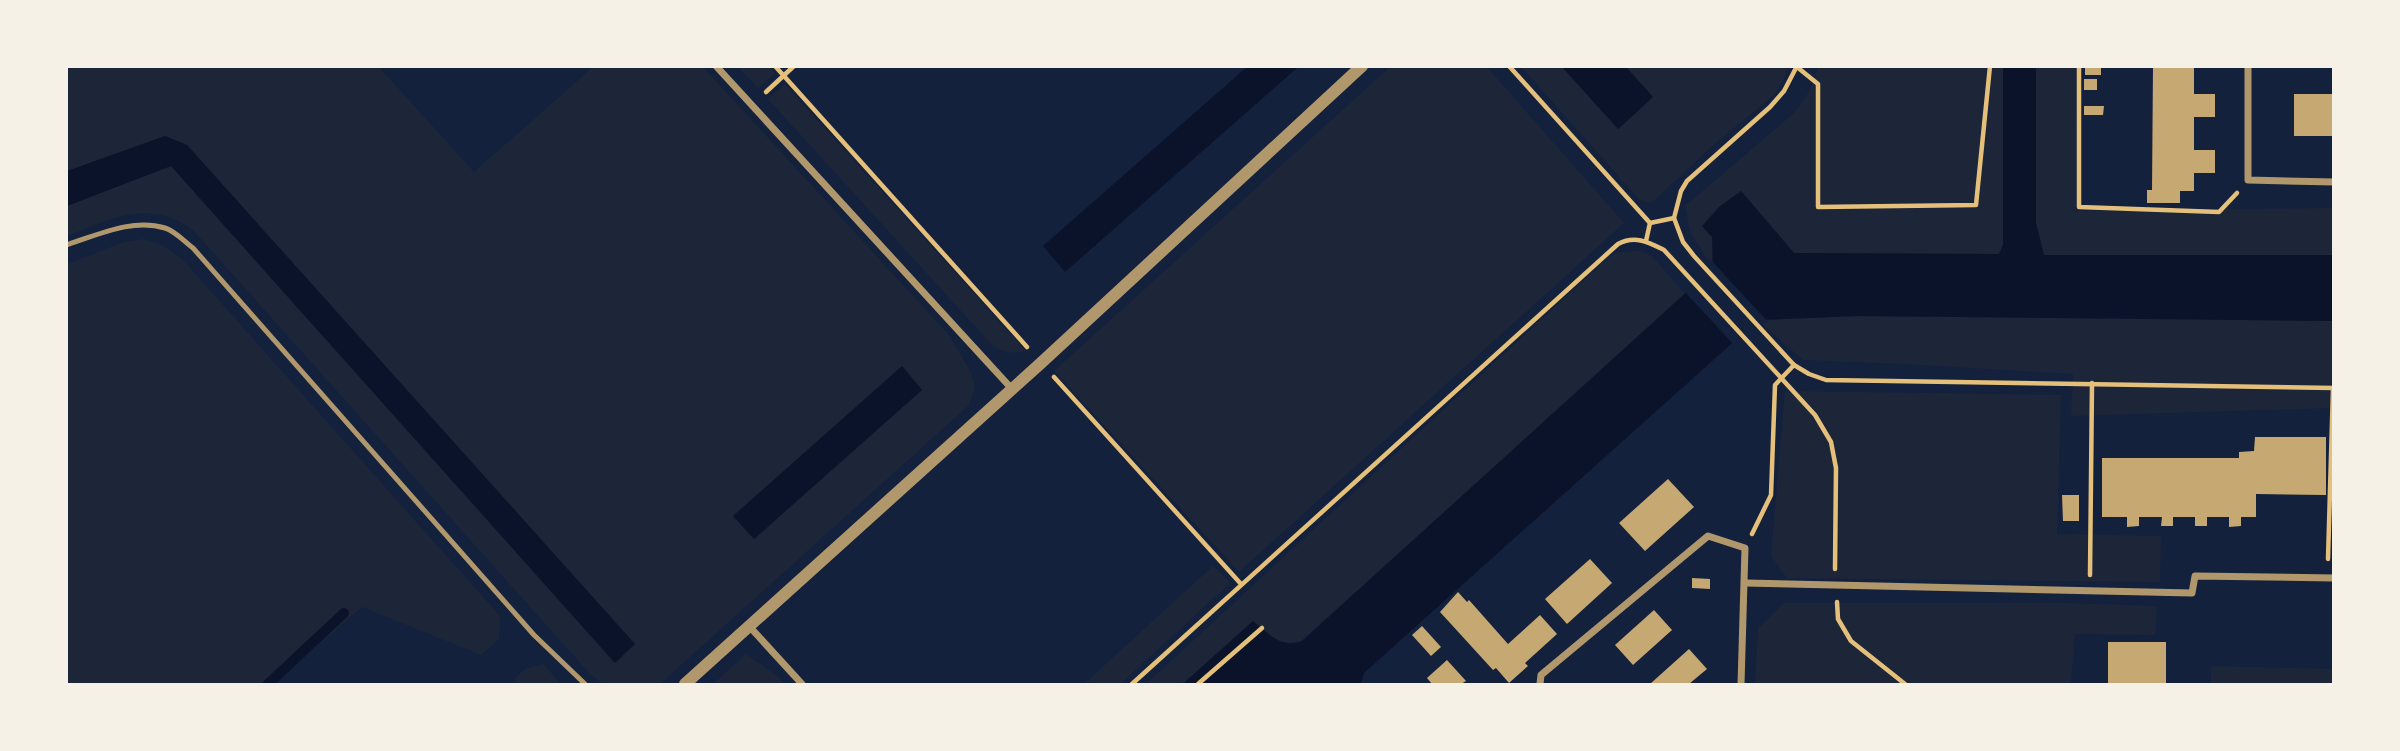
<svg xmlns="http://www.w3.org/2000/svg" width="2400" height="751" font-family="'Noto Serif',serif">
  <rect width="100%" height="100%" fill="#14213d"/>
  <!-- green -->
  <g fill="#1d2539" fill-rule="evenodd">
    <path d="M 1391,66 L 1487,67 L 1624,223 L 1239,572 L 1054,371 Z"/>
    <path d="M 67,67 L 381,67 L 380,68 L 474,172 L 593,67 L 703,67 L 948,334 L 971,372 L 975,388 L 969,405 L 660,684 L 603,684 L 591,675 L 193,230 C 148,198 112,219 67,236 L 67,206 L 171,166 L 615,663 L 634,644 L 187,145 L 165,136 L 67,171 ZM 903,367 L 922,390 L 754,539 L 734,516 Z"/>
    <path d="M 738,67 L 769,67 L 775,73 L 758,88 Z"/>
    <path d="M 1521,67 L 1562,67 L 1619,129 L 1653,97 L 1626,67 L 1789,67 L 1781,85 L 1773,96 L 1710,148 L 1656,199 L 1648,203 L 1640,200 Z"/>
    <path d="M 1818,67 L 2003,67 L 2003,245 L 1999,254 L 1794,253 L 1741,191 L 1712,237 L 1713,268 L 1690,232 L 1685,206 L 1794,113 L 1809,92 Z"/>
    <path d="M 2036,67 L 2077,67 L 2076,211 L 2333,208 L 2333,255 L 2044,255 L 2036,223 Z"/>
    <path d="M 785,84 L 1026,351 C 1013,354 1003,353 992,345 L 768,99 Z"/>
    <path d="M 144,239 L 164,246 L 183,260 L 500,616 L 499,639 L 481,655 L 362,607 L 273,684 L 67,684 L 67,264 L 124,242 Z"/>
    <path d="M 1641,251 L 1652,256 L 1686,295 L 1301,641 C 1280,648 1269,634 1253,621 L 1182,684 L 1146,684 L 1610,256 L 1618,252 Z"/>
    <path d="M 1859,316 L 2333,321 L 2333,408 L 2071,416 L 2073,374 L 1905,364 L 1803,360 L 1758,320 Z"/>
    <path d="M 1785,391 L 2061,395 L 2057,534 L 2161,536 L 2160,582 L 1787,578 L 1771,556 Z"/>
    <path d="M 1213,566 L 1230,583 L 1120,684 L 1084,684 Z"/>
    <path d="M 1784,603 L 2067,603 L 2157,606 L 2155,635 L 2075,634 L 2071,684 L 1755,684 L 1758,629 Z"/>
    <path d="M 746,654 L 776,675 L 785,684 L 713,684 Z"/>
    <path d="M 543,664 L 561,684 L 517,684 L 515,678 L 525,669 Z"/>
    <path d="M 2211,666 L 2333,669 L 2333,684 L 2211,684 Z"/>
  </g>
  <!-- water -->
  <g fill="#0b132b">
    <path d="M 1248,66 L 1298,67 L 1065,272 L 1043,246 Z"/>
    <path d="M 1562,67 L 1626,67 L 1653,97 L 1618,129 Z"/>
    <path d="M 2003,67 L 2036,67 L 2036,223 L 2044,255 L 2333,255 L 2333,321 L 1859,316 L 1758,320 L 1364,673 L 1361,684 L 1183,684 L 1253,621 C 1269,634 1280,649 1302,641 L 1713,268 L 1712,237 L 1702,226 L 1719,207 L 1741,191 L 1794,253 L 1999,254 L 2003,245 Z"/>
    <path d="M 165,136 L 187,145 L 635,644 L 615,663 L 171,166 L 67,206 L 67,171 Z"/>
    <path d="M 902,366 L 922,390 L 754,539 L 733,516 Z"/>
  </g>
  <!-- pier -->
  <path fill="#14213d" d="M 1709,258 L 1769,323 L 1759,323 L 1734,345 L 1685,292 L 1710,267 Z"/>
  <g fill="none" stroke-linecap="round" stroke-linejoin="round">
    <!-- stream -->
    <path stroke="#0b132b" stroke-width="10" d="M 268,684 L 344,613"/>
  </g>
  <!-- building -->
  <g fill="#c6a872">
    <rect x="2085" y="66" width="16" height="9"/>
    <path d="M 2153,66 L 2194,66 L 2194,94 L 2215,94 L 2215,117 L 2194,117 L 2194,150 L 2215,150 L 2215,173 L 2194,173 L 2194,191 L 2180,191 L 2180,203 L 2147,203 L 2147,190 L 2152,190 Z"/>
    <rect x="2084" y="79" width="13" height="11"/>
    <rect x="2294" y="94" width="40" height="42"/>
    <path d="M 2084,106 L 2104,106 L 2103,115 L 2084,115 Z"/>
    <path d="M 2255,437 L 2326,437 L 2326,495 L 2256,494 L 2256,517 L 2241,517 L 2241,526 L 2229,527 L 2229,517 L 2207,517 L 2207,526 L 2195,526 L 2195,517 L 2173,517 L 2173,526 L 2161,526 L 2162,517 L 2139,517 L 2139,526 L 2127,527 L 2127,517 L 2102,517 L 2102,458 L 2239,458 L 2239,452 L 2254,451 Z"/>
    <path d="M 1668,479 L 1694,507 L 1645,551 L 1619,523 Z"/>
    <path d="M 2062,495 L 2079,495 L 2079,521 L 2063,521 Z"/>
    <path d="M 1590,559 L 1612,583 L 1567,624 L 1545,599 Z"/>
    <path d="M 1692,578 L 1710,579 L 1710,589 L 1692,588 Z"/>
    <path d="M 1458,592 L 1467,602 L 1469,600 L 1508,644 L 1540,615 L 1557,634 L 1525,663 L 1528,666 L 1509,683 L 1496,668 L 1493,670 L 1440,612 Z"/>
    <path d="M 1654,610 L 1672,630 L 1633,665 L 1615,645 Z"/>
    <path d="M 1422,626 L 1441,647 L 1431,656 L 1412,635 Z"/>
    <rect x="2108" y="642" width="58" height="42"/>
    <path d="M 1689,649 L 1707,669 L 1689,684 L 1650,684 Z"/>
    <path d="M 1447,660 L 1466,681 L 1461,684 L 1432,684 L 1427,678 Z"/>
  </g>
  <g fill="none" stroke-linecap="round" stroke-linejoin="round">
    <!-- path -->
    <g stroke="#e5c07b" stroke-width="4.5">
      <path d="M 775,66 L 1027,347"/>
      <path d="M 1509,66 L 1650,223"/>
      <path d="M 1797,66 L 1784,91 L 1770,107 L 1687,181 L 1681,191 L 1674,218 L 1683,242 L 1694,256 L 1794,365 L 1809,374 L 1826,380 L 2334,388"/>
      <path d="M 2079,66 L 2079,207 L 2219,212 L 2237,193"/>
      <path d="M 1797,67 L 1818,84 L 1818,207 L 1976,205 L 1990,66"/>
      <path d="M 766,92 L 794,66"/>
      <path d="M 1646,241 L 1650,223 L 1674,218"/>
      <path d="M 1054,377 L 1241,584"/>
      <path d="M 1752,534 L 1771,495 L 1775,385 L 1794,365"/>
      <path d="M 2328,559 L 2333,388"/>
      <path d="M 2090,575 L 2092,383"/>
      <path d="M 1837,602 L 1838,619 L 1851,641 L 1905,684"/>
      <path d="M 1132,684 L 1618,244 C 1635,235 1648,242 1664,250 L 1815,415 L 1831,442 L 1836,468 L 1835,569"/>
      <path d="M 1198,684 L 1262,628"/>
    </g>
    <!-- service -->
    <path stroke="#b1986c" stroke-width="5" d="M 66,245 C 98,235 132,218 165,228 C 175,231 185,242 193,248 L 534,635 L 585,684"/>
    <!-- minor -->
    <g stroke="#b1986c" stroke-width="7">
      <path d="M 716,66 L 1012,389"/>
      <path d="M 2248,66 L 2248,180 L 2334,182"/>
      <path d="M 1745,583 L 2192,593 L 2195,576 L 2334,578"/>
      <path d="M 749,626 L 802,684"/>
      <path d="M 1540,684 L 1541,675 L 1708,536 L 1745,548 L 1741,684"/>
    </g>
    <!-- tertiary -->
    <path stroke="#b1986c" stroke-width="12" d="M 685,684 L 1041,363 L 1362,66"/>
  </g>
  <!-- border -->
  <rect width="2400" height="751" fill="none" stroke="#f6f1e7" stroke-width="136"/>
</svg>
